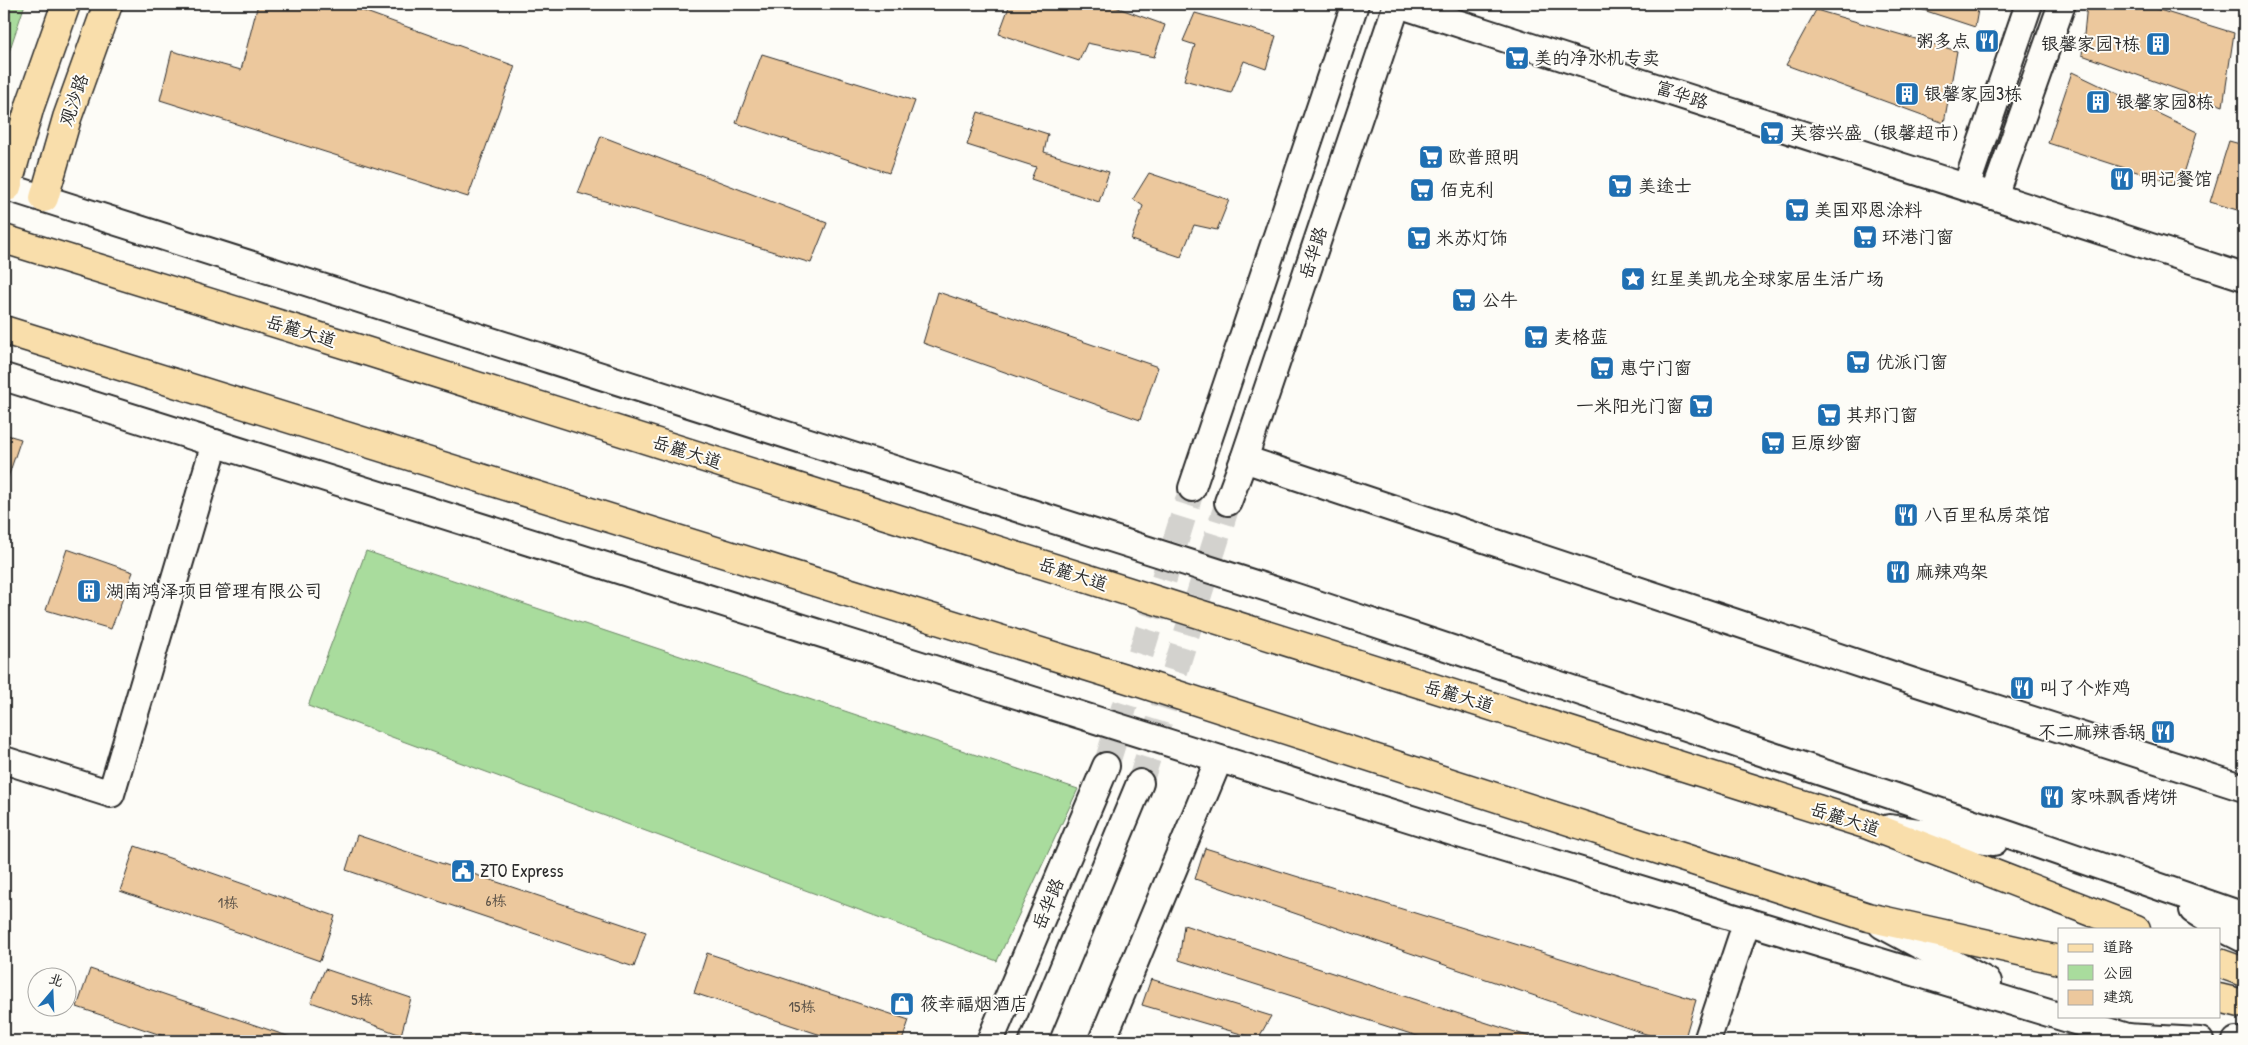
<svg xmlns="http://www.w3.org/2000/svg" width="2248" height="1045" font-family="'Patrick Hand','LXGW WenKai TC',sans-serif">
  <rect width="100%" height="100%" fill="#fdfcf7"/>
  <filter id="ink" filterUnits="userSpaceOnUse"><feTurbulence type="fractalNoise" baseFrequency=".02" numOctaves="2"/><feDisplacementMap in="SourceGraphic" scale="10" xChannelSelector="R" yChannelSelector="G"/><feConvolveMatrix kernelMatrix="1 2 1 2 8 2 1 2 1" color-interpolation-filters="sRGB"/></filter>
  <g filter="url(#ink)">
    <!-- green -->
    <g fill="#a9dc9d" stroke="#6a8464">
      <path d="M 4,4 L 25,4 L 4,67 Z"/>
      <path d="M 366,551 L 1078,789 L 997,961 L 308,706 Z"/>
    </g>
    <!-- building -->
    <g fill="#ecc89d" stroke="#2b2b2b">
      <path d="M 258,4 L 344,4 L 515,66 L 468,197 L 160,100 L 172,51 L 241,70 Z"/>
      <path d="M 1010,4 L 1070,4 L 1091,10 L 1093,4 L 1107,4 L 1165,25 L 1154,57 L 1087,43 L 1079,61 L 999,34 Z"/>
      <path d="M 1905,4 L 1979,4 L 1975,27 Z"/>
      <path d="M 2087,4 L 2140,4 L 2234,33 L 2223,106 L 2082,55 Z"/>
      <path d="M 1816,10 L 1957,51 L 1944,123 L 1786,65 Z"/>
      <path d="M 1195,13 L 1276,36 L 1266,69 L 1244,61 L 1231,93 L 1184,80 L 1195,45 L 1183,41 Z"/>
      <path d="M 762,54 L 915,101 L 889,173 L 736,123 Z"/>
      <path d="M 2072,72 L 2197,132 L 2180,186 L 2048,143 Z"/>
      <path d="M 978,112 L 1048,134 L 1044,152 L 1109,172 L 1099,202 L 1031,179 L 1036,167 L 967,145 Z"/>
      <path d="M 601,136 L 827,223 L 811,263 L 578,193 Z"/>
      <path d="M 2229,141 L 2244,145 L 2244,212 L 2210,202 Z"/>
      <path d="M 1149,173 L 1229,200 L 1217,230 L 1194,225 L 1181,257 L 1131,240 L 1143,206 L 1133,199 Z"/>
      <path d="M 938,292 L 1158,367 L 1140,420 L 923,343 Z"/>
      <path d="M 4,434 L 21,439 L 4,489 Z"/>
      <path d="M 67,549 L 133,572 L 111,629 L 46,610 Z"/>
      <path d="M 357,835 L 646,932 L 634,967 L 346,870 Z"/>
      <path d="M 135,846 L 335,916 L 320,961 L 120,891 Z"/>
      <path d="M 1205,848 L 1696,1000 L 1684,1041 L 1666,1041 L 1195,879 Z"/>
      <path d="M 1184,925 L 1543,1041 L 1433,1041 L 1179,960 Z"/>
      <path d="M 707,953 L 909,1020 L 902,1041 L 839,1041 L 694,993 Z"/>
      <path d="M 90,969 L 302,1041 L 179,1041 L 77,1007 Z"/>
      <path d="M 325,969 L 411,998 L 401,1035 L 311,1002 Z"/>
      <path d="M 1151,979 L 1271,1016 L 1258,1039 L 1142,1005 Z"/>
      <path d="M 470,1036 L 482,1036 L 495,1041 L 457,1041 Z"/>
    </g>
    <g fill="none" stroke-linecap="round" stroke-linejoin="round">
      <!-- minor-tunnel -->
      <g stroke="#d3d2ce" stroke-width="26" stroke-dasharray="26 13" stroke-linecap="butt">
        <path d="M 1106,766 L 1192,488"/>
        <path d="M 1140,783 L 1228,502"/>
      </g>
      <defs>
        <g id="minor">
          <path d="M 1398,4 L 2244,277"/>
          <path d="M 4,186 L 1296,597 L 2010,835 L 2244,916"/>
          <path d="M 1966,187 L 2029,4"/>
          <path d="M 1994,196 L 2062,4"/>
          <path d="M 4,377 L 1459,834 L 2141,1041"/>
          <path d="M 1244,459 L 1917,683 L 2244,788"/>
          <path d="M 1192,488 L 1355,4"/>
          <path d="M 1228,502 L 1244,459 L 1397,4"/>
          <path d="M 4,760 L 111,794 L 215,443"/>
          <path d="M 1889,828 L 1994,842"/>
          <path d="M 2193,910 L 2218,926 L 2244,939"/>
          <path d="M 1882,925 L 1988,982"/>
          <path d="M 2125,1037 L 2200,1041"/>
          <path d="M 990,1041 L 1106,766"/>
          <path d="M 1033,1041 L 1140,783"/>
          <path d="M 1102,1041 L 1219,759"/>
          <path d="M 1707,1041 L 1747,921"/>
          <path d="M 2236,1041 L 2244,1041"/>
        </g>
        <g id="major">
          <path d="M 7,187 L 30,106 L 66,4"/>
          <path d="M 44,198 L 67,118 L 108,4"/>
        </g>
        <g id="highway">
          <path d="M 4,239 L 369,352 L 1868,825 L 2136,929"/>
          <path d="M 4,330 L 1131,680 L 1868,917 L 2059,960"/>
          <path d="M 2219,963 L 2244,972"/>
          <path d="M 2219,998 L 2244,1004"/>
        </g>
      </defs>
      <!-- minor casing -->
      <use href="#minor" stroke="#2b2b2b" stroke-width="30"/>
      <!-- major casing -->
      <use href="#major" stroke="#2b2b2b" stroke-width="31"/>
      <!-- highway casing -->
      <use href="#highway" stroke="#2b2b2b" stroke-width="31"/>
      <!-- minor -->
      <use href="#minor" stroke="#fdfcf7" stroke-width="26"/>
      <!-- major -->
      <use href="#major" stroke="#f9deab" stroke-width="28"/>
      <!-- highway -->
      <use href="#highway" stroke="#f9deab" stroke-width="28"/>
    </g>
  </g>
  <!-- icons -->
  <defs>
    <symbol id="restaurant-square" viewBox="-11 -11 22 22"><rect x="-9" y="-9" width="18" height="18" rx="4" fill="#1f6fb2" stroke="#fdfcf7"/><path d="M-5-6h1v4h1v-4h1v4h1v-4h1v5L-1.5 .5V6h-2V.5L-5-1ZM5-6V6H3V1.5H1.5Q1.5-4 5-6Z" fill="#fff"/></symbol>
    <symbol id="building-square" viewBox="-11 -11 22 22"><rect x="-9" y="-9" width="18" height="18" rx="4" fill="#1f6fb2" stroke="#fdfcf7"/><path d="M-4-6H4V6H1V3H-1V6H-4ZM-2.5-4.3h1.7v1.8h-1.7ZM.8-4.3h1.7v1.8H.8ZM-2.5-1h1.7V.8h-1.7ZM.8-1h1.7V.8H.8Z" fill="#fff"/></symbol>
    <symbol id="supermarket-square" viewBox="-11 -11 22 22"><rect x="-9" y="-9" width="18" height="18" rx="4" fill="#1f6fb2" stroke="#fdfcf7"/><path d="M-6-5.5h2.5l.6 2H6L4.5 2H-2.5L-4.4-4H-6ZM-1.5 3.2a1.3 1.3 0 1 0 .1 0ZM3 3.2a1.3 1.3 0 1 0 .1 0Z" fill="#fff"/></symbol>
    <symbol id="sight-square" viewBox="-11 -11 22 22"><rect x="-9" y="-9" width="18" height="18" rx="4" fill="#1f6fb2" stroke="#fdfcf7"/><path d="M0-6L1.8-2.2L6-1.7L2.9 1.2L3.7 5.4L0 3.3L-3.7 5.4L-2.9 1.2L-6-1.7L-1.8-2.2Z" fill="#fff"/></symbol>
    <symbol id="civic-square" viewBox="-11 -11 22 22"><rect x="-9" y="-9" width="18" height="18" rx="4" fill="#1f6fb2" stroke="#fdfcf7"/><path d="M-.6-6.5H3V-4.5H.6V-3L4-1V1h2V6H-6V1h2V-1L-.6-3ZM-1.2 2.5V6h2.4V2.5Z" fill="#fff"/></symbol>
    <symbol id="shop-square" viewBox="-11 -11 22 22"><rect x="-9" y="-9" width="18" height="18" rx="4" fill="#1f6fb2" stroke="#fdfcf7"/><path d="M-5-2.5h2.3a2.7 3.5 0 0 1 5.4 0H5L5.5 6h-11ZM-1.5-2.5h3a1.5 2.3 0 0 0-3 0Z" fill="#fff"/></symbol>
  </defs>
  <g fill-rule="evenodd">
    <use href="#restaurant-square" x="1973" y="27" width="28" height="28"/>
    <use href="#building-square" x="2144" y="30" width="28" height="28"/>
    <use href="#supermarket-square" x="1503" y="44" width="28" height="28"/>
    <use href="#building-square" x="1893" y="80" width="28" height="28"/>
    <use href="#building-square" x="2084" y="88" width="28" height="28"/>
    <use href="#supermarket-square" x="1758" y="119" width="28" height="28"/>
    <use href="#supermarket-square" x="1417" y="143" width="28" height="28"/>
    <use href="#restaurant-square" x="2108" y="165" width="28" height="28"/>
    <use href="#supermarket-square" x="1606" y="172" width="28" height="28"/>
    <use href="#supermarket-square" x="1408" y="176" width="28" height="28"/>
    <use href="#supermarket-square" x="1783" y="196" width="28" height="28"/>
    <use href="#supermarket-square" x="1851" y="223" width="28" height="28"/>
    <use href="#supermarket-square" x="1405" y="224" width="28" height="28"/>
    <use href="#sight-square" x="1619" y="265" width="28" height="28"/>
    <use href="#supermarket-square" x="1450" y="286" width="28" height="28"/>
    <use href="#supermarket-square" x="1522" y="323" width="28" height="28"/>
    <use href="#supermarket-square" x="1844" y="348" width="28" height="28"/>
    <use href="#supermarket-square" x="1588" y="354" width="28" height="28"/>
    <use href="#supermarket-square" x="1687" y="392" width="28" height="28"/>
    <use href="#supermarket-square" x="1815" y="401" width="28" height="28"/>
    <use href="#supermarket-square" x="1759" y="429" width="28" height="28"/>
    <use href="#restaurant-square" x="1892" y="501" width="28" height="28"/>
    <use href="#restaurant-square" x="1884" y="558" width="28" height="28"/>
    <use href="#building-square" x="75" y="577" width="28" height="28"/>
    <use href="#restaurant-square" x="2008" y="674" width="28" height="28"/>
    <use href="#restaurant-square" x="2149" y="718" width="28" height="28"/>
    <use href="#restaurant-square" x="2038" y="783" width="28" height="28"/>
    <use href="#civic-square" x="449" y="857" width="28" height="28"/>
    <use href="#shop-square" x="888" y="990" width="28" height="28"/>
  </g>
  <g text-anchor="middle" stroke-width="4" stroke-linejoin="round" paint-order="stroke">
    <!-- number labels -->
    <g font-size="15" fill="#5b5248">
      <text x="496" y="906">6栋</text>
      <text x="228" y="908">1栋</text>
      <text x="362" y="1005">5栋</text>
      <text x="802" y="1012">15栋</text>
    </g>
    <!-- poi labels -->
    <g font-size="18" fill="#2b2b2b" stroke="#fdfcf7" text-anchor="start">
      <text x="1970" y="47" text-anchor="end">粥多点</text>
      <text x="2140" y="50" text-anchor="end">银馨家园7栋</text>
      <text x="1534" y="64">美的净水机专卖</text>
      <text x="1924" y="100">银馨家园3栋</text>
      <text x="2116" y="108">银馨家园8栋</text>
      <text x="1790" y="139">芙蓉兴盛（银馨超市）</text>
      <text x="1448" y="163">欧普照明</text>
      <text x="2140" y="185">明记餐馆</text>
      <text x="1638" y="192">美途士</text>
      <text x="1440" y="196">佰克利</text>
      <text x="1814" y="216">美国邓恩涂料</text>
      <text x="1882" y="243">环港门窗</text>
      <text x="1436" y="244">米苏灯饰</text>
      <text x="1650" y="285">红星美凯龙全球家居生活广场</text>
      <text x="1482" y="306">公牛</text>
      <text x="1554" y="343">麦格蓝</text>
      <text x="1876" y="368">优派门窗</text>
      <text x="1620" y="374">惠宁门窗</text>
      <text x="1684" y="412" text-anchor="end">一米阳光门窗</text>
      <text x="1846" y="421">其邦门窗</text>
      <text x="1790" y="449">巨原纱窗</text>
      <text x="1924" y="521">八百里私房菜馆</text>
      <text x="1916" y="578">麻辣鸡架</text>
      <text x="106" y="597">湖南鸿泽项目管理有限公司</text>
      <text x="2040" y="694">叫了个炸鸡</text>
      <text x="2146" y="738" text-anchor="end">不二麻辣香锅</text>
      <text x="2070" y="803">家味飘香烤饼</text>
      <text x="480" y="877">ZTO Express</text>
      <text x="920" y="1010">筱幸福烟酒店</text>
    </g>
    <!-- street labels -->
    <g font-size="18" fill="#2b2b2b" stroke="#fdfcf7">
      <text transform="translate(1682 95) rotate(18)" y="6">富华路</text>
      <text transform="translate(74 100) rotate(-71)" y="6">观沙路</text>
      <text transform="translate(1313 253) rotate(-72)" y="6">岳华路</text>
      <text transform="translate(301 331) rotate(17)" y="6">岳麓大道</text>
      <text transform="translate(687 452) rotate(18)" y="6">岳麓大道</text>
      <text transform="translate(1073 574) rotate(18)" y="6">岳麓大道</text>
      <text transform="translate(1459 696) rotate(17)" y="6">岳麓大道</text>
      <text transform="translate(1845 819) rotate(18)" y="6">岳麓大道</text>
      <text transform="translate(1048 904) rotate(-67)" y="6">岳华路</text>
    </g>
  </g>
  <!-- margin -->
  <rect width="2248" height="1045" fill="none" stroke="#fdfcf7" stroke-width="20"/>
  <rect x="10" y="10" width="2228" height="1025" fill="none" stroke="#2b2b2b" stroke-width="2" filter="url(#ink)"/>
  <!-- legend -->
  <rect x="2058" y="928" width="162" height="90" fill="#fdfcf7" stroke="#a9a8a5"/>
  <rect x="2068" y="944" width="25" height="8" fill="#f9deab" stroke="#a9a8a5"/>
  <text x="2103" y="952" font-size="15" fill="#2b2b2b">道路</text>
  <rect x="2068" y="965" width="25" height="15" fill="#a9dc9d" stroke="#a9a8a5"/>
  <text x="2103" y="978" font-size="15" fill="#2b2b2b">公园</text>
  <rect x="2068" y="990" width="25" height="15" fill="#ecc89d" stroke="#a9a8a5"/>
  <text x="2103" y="1002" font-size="15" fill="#2b2b2b">建筑</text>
  <!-- north arrow -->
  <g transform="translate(52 992) rotate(19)"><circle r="24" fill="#fdfcf7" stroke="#a9a8a5"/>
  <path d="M0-4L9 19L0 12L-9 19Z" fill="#1f6fb2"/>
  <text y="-8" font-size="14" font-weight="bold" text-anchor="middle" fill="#2b2b2b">北</text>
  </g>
</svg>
